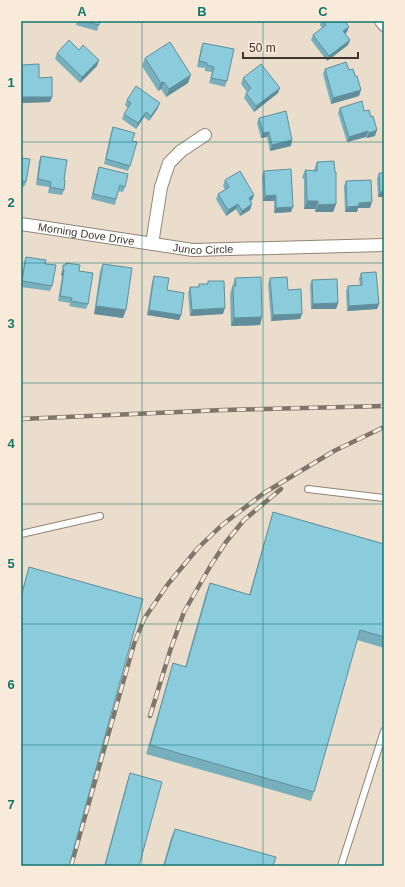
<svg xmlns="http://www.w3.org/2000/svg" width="405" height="887" font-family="Arial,sans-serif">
  <rect width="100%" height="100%" fill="#ebddcc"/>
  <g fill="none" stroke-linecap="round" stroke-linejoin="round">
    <defs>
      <g id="lane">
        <path d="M 308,489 L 384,498"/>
        <path d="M 21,534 L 100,516"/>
        <path d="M 341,866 L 384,731"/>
      </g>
      <g id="street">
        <path d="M 381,21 L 384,25"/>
        <path id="s1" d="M 21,224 L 193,250 L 384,245"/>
        <path d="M 152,244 L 161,187 L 169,163 L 181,151 L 205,135"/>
      </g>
    </defs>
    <!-- lane casing -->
    <use href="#lane" stroke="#928475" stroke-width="8"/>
    <!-- street casing -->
    <use href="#street" stroke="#928475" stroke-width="14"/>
    <!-- lane -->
    <use href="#lane" stroke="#fff" stroke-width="6"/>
    <!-- street -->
    <use href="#street" stroke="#fff" stroke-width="12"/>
    <defs>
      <g id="rail">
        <path d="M 21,419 L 223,410 L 384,406"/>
        <path d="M 150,716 L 170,651 L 184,612 L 211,565 L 226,542 L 244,520 L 281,489"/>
        <path d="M 71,866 L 134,644 L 144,619 L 168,584 L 198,548 L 222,525 L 264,493 L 334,451 L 384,427"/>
      </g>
    </defs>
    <!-- rail casing -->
    <use href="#rail" stroke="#7f766b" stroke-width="4.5"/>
    <!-- rail -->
    <use href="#rail" stroke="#f9ead9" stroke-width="3" stroke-dasharray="9" stroke-linecap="butt"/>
  </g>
  <!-- wall -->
  <g fill="#77afbd">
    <path d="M 77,21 L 100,21 L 97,31 L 76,25 Z"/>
    <path d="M 321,21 L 345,21 L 347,32 L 345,34 L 348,45 L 327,61 L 311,40 L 313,35 L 322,28 L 320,25 Z"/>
    <path d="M 203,43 L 227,81 L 225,87 L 209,83 L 212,72 L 205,71 L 205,68 L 197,67 L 201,48 Z"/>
    <path d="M 79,50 L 99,60 L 97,66 L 80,83 L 55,59 L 57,53 Z"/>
    <path d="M 145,58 L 188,83 L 166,97 L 161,89 L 158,91 L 142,66 Z"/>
    <path d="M 22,65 L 39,78 L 52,97 L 50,102 L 21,103 L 21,67 Z"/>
    <path d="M 325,69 L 349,70 L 359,96 L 331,104 L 323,74 Z"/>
    <path d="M 243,78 L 278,93 L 254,112 L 244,98 L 246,93 L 247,92 L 241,84 Z"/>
    <path d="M 127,100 L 158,108 L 149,121 L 144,117 L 136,129 L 122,119 L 124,114 L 128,108 L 125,105 Z"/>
    <path d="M 340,108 L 364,111 L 375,136 L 367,138 L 366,137 L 347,142 L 338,113 Z"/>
    <path d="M 259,118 L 291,146 L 270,151 L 267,137 L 261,138 L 257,123 Z"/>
    <path d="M 113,127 L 132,141 L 130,166 L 128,171 L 104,164 L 111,132 Z"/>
    <path d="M 41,156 L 64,180 L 64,190 L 62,195 L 48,193 L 49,187 L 36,185 L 39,161 Z"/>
    <path d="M 21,158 L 26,182 L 24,187 L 21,186 Z"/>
    <path d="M 317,162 L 336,204 L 333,212 L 315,212 L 315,209 L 304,209 L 304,179 L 302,178 L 305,170 L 314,170 Z"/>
    <path d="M 99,167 L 125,187 L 123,192 L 118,191 L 115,205 L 91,199 L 97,173 Z"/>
    <path d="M 264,171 L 291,212 L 274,213 L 274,201 L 263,201 L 262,176 Z"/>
    <path d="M 379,173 L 384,173 L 384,197 L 378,197 L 377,179 Z"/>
    <path d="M 225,180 L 254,195 L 252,200 L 251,201 L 250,210 L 240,216 L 236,209 L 226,216 L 216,199 L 218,194 L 225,189 L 223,186 Z"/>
    <path d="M 346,181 L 370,208 L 358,208 L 357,212 L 345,212 L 344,186 Z"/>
    <path d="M 26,257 L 45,264 L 52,286 L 50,291 L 21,287 L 21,282 L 24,262 Z"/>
    <path d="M 66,263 L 79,271 L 88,304 L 86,309 L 69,306 L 70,303 L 58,301 L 62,276 L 61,275 L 63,265 L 65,265 Z"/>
    <path d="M 103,264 L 123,318 L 94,314 L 100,271 Z"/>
    <path d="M 361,273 L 379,304 L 377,309 L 347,311 L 346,291 L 348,286 L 360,285 L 359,279 Z"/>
    <path d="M 154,276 L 167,290 L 181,315 L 179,320 L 147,315 L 152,282 Z"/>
    <path d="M 235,278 L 262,317 L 260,325 L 231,326 L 230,294 Z"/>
    <path d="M 270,278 L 288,290 L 302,314 L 300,319 L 271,321 L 268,284 Z"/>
    <path d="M 312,280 L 338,303 L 336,309 L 311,309 L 310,285 Z"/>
    <path d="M 208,281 L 223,314 L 190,316 L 188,293 L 190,287 L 198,287 L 199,284 L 207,284 Z"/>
    <path d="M 273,512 L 384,544 L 384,648 L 357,640 L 314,792 L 311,801 L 146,754 L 170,673 L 173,663 L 185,667 L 206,593 L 210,583 L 249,595 L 270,522 Z"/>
    <path d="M 29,567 L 21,866 L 21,595 L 26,577 Z"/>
    <path d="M 130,773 L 139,866 L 104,866 L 127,782 Z"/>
    <path d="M 175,829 L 273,866 L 163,866 L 171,838 Z"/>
  </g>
  <!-- shaded-wall -->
  <g fill="#618e9a">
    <path d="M 349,27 L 347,32 L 341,37 L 343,31 Z"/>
    <path d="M 350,40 L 348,45 L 327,61 L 329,56 Z"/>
    <path d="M 99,60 L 97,66 L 80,83 L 82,77 Z"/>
    <path d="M 191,75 L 188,83 L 166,97 L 169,89 Z"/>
    <path d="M 164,82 L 161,89 L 158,91 L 161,83 Z"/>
    <path d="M 280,88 L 278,93 L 254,112 L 256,106 Z"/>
    <path d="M 361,90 L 359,96 L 331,104 L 333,98 Z"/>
    <path d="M 22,97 L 52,97 L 50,102 L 21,103 Z"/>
    <path d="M 160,103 L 158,108 L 149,121 L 151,116 Z"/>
    <path d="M 146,112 L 144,117 L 136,129 L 138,123 Z"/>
    <path d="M 377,130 L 375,136 L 367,138 L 369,133 Z"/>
    <path d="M 368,131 L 366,137 L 347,142 L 349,137 Z"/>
    <path d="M 269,132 L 267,137 L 261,138 L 263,133 Z"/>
    <path d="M 292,140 L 291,146 L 270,151 L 272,145 Z"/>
    <path d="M 380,192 L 384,192 L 384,197 L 378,197 Z"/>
    <path d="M 254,195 L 252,200 L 247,204 L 249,198 Z"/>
    <path d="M 276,195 L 274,201 L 263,201 L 265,196 Z"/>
    <path d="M 307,201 L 318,201 L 315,209 L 304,209 Z"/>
    <path d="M 372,202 L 370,208 L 358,208 L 357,212 L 345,212 L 347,207 L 359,203 Z"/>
    <path d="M 238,204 L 236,209 L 226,216 L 228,210 Z"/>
    <path d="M 252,204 L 250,210 L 240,216 L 242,211 Z"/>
    <path d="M 336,204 L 333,212 L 315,212 L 318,205 Z"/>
    <path d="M 293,207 L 291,212 L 274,213 L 276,208 Z"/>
    <path d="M 63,270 L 64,270 L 62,276 L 61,275 Z"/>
    <path d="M 338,303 L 336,309 L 311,309 L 313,304 Z"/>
    <path d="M 379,304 L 377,309 L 347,311 L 349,306 Z"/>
    <path d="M 96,306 L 126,310 L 123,318 L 94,314 Z"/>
    <path d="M 225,308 L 223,314 L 190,316 L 192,310 Z"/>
    <path d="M 149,310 L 181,315 L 179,320 L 147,315 Z"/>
    <path d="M 302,314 L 300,319 L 271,321 L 273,315 Z"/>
    <path d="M 262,317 L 260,325 L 231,326 L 234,318 Z"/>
  </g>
  <!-- building -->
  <g fill="#8acbdc" stroke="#618e9a">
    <path d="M 83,21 L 100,21 L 99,25 Z"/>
    <path d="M 323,21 L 345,21 L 349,27 L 343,31 L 350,40 L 329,56 L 313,35 L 326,25 Z"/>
    <path d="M 69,40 L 79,50 L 83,45 L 99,60 L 82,77 L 57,53 Z"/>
    <path d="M 170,42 L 191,75 L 169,89 L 164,82 L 161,83 L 145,58 Z"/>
    <path d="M 203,43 L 234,49 L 227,81 L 211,78 L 214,67 L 207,65 L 207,63 L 199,61 Z"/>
    <path d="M 346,62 L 349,70 L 353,69 L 355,76 L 357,76 L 361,90 L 333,98 L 325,69 Z"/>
    <path d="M 39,64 L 39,78 L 52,77 L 52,97 L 22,97 L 22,65 Z"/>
    <path d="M 261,64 L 280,88 L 256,106 L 246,93 L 251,88 L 243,78 Z"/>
    <path d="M 136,86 L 160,103 L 151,116 L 146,112 L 138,123 L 124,114 L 131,103 L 127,100 Z"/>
    <path d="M 362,101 L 364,111 L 369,110 L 371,117 L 373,116 L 377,130 L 369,133 L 368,131 L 349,137 L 340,108 Z"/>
    <path d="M 286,111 L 292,140 L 272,145 L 269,132 L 263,133 L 259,118 Z"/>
    <path d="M 113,127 L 135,133 L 132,141 L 137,142 L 130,166 L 106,159 Z"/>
    <path d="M 41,156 L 67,160 L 64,180 L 65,180 L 64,190 L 50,187 L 51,182 L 38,179 Z"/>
    <path d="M 21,158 L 30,159 L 26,182 L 21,181 Z"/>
    <path d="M 334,161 L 335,172 L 336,172 L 336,204 L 318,205 L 318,201 L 307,201 L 306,172 L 305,170 L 317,171 L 317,162 Z"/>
    <path d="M 99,167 L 128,174 L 125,187 L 120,185 L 116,199 L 93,194 Z"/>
    <path d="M 291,169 L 293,207 L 276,208 L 276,195 L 265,196 L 264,171 Z"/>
    <path d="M 240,171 L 254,195 L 249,198 L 252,204 L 242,211 L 238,204 L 228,210 L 218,194 L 229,187 L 225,180 Z"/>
    <path d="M 379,173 L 384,173 L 384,192 L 380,192 Z"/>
    <path d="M 371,180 L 372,202 L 359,203 L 359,206 L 347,207 L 346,181 Z"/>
    <path d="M 26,257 L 46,260 L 45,264 L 56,265 L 52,286 L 22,281 Z"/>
    <path d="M 66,263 L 80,265 L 79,271 L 93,273 L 88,304 L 71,301 L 72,298 L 60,296 L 64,270 L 63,270 L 63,265 L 66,265 Z"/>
    <path d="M 103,264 L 132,268 L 126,310 L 96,306 Z"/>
    <path d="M 376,272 L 379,304 L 349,306 L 348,286 L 362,285 L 361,273 Z"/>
    <path d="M 154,276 L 169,278 L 167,290 L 184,293 L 181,315 L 149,310 Z"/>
    <path d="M 261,277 L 262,317 L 234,318 L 233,286 L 236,286 L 235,278 Z"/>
    <path d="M 287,277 L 288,290 L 301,289 L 302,314 L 273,315 L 270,278 Z"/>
    <path d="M 337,279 L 338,303 L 313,304 L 312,280 Z"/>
    <path d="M 208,281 L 224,281 L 225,308 L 192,310 L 190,287 L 199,287 L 199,284 L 208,284 Z"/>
    <path d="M 273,512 L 384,544 L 384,637 L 360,630 L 314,792 L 150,745 L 173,663 L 186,667 L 210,583 L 250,595 Z"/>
    <path d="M 29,567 L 143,599 L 69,866 L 21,866 L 21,597 Z"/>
    <path d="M 130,773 L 162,782 L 139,866 L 105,866 Z"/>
    <path d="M 175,829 L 276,857 L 273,866 L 164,866 Z"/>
  </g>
  <!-- grid -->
  <path fill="none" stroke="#0f766e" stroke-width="1" stroke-opacity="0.55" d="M 142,21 L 142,866M 263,21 L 263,866M 21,142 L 384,142M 21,263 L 384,263M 21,383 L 384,383M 21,504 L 384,504M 21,624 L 384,624M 21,745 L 384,745"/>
  <g text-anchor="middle" stroke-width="4" stroke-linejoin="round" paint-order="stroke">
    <!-- street labels -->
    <g font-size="11" fill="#3d3730" stroke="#f9ead9">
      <text dy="4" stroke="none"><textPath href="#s1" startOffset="66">Morning Dove Drive</textPath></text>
      <text dy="4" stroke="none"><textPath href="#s1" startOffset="184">Junco Circle</textPath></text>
    </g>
  </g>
  <!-- border -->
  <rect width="405" height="887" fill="none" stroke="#f9ead9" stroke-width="44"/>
  <!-- scale -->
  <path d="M243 52v6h115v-6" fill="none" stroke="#3d3730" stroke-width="2"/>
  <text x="249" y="52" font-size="12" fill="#3d3730" stroke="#f9ead9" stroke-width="3" paint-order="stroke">50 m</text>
  <rect x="22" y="22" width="361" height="843" fill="none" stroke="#0f766e" stroke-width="1.5"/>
  <g font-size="13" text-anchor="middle" font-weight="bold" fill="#0f766e">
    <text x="82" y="16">A</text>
    <text x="202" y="16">B</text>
    <text x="323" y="16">C</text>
    <text x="11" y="87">1</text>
    <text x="11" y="207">2</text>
    <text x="11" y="328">3</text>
    <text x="11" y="448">4</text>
    <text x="11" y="568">5</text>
    <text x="11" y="689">6</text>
    <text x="11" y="809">7</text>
  </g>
</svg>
